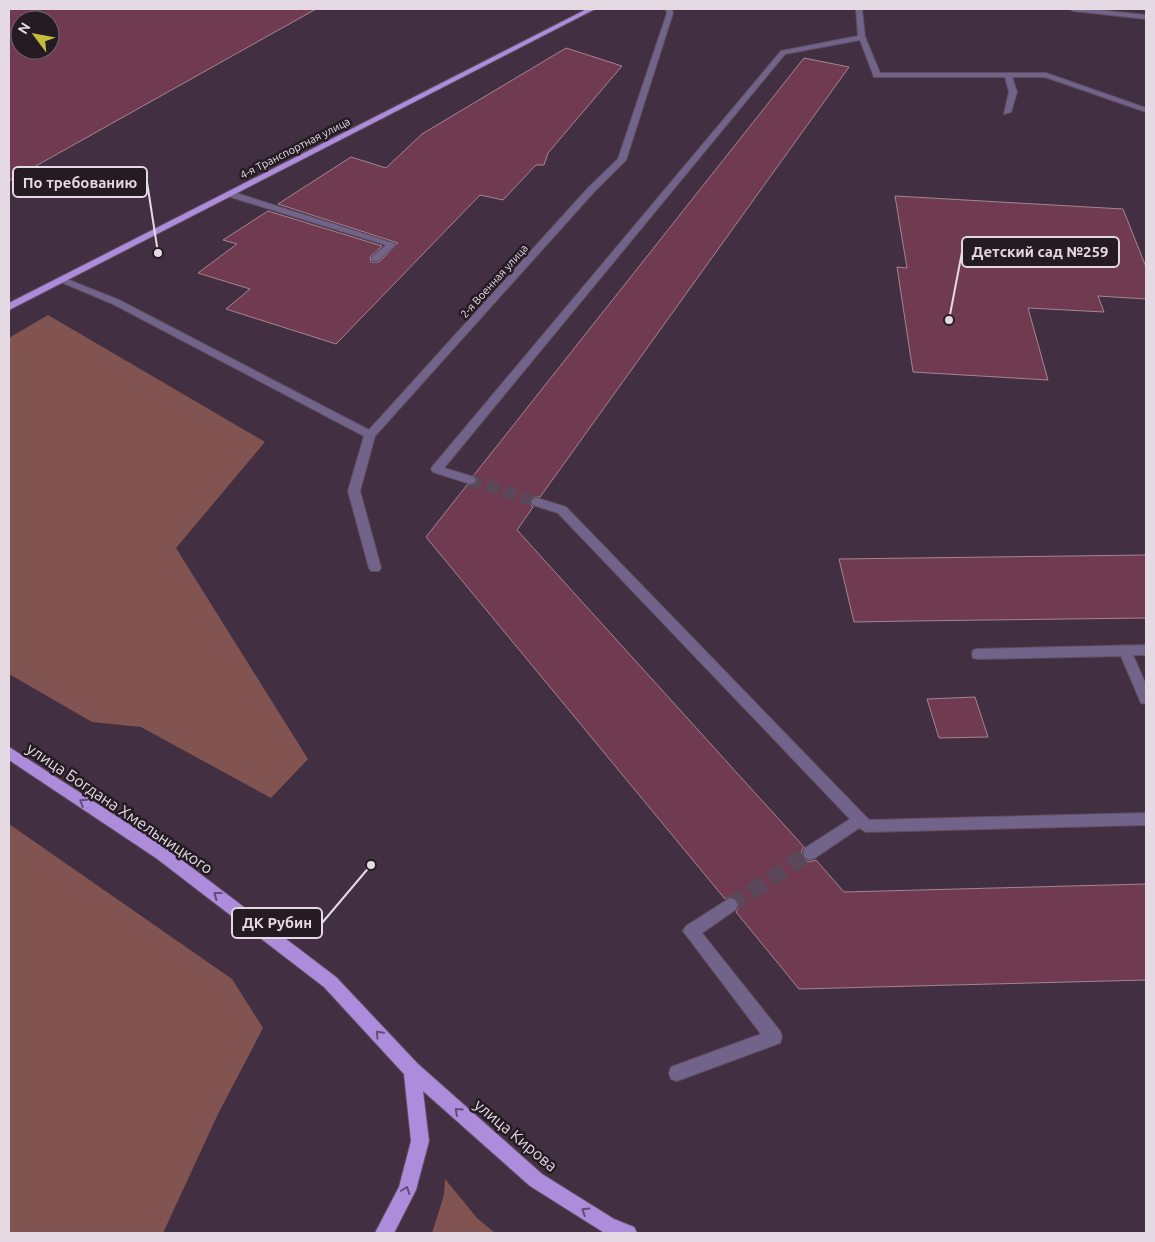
<svg xmlns="http://www.w3.org/2000/svg" width="1155" height="1242" font-family="Ubuntu,sans-serif">
  <rect width="100%" height="100%" fill="#432f42"/>
  <!-- green -->
  <g fill="#825451">
    <path d="M 48,315 L 265,442 L 176,548 L 308,759 L 271,798 L 141,727 L 92,722 L 9,674 L 9,338 Z"/>
    <path d="M 9,824 L 232,979 L 263,1028 L 218,1114 L 163,1233 L 9,1233 Z"/>
    <path d="M 445,1179 L 477,1218 L 495,1233 L 432,1233 L 444,1195 Z"/>
  </g>
  <!-- building -->
  <g fill="#703b50" stroke="#a58590" fill-rule="evenodd">
    <path d="M 9,9 L 316,9 L 9,181 ZM 20,20 L 50,20 L 50,50 L 20,50 Z"/>
    <path d="M 566,48 L 622,66 L 548,153 L 544,165 L 536,165 L 503,200 L 480,195 L 336,344 L 226,309 L 250,289 L 198,273 L 237,244 L 223,240 L 268,211 L 382,246 L 370,257 L 371,262 L 379,262 L 398,243 L 278,204 L 351,157 L 386,168 L 422,134 Z"/>
    <path d="M 804,58 L 849,67 L 540,497 L 531,498 L 529,503 L 533,507 L 517,530 L 804,847 L 801,852 L 803,859 L 809,862 L 816,860 L 844,892 L 1146,884 L 1146,980 L 799,989 L 736,912 L 740,906 L 737,899 L 731,896 L 725,899 L 426,537 L 467,485 L 476,484 L 478,479 L 474,475 Z"/>
    <path d="M 895,196 L 1123,209 L 1146,267 L 1146,299 L 1098,296 L 1104,312 L 1028,308 L 1048,380 L 913,372 L 897,267 L 907,268 Z"/>
    <path d="M 1146,555 L 1146,618 L 909,621 L 854,622 L 839,559 Z"/>
    <path d="M 975,697 L 988,737 L 939,738 L 927,699 Z"/>
  </g>
  <g fill="none" stroke-linecap="round" stroke-linejoin="round">
    <!-- minor-tunnel-far1 -->
    <path stroke="#5b485a" stroke-width="12" stroke-dasharray="12 6" stroke-linecap="butt" d="M 470,480 L 537,502"/>
    <!-- minor-tunnel -->
    <path stroke="#5b485a" stroke-width="16" stroke-dasharray="16 8" stroke-linecap="butt" d="M 730,905 L 810,853"/>
    <defs>
      <g id="minor">
        <path d="M 666,9 L 672,9 L 673,13 L 626,160 L 594,192 L 375,436 L 360,491 L 381,568 L 379,571 L 371,571 L 369,568 L 348,491 L 364,436 L 113,304 L 56,280 L 61,277 L 64,278 L 119,300 L 369,430 L 588,188 L 618,159 L 667,13 Z"/>
        <path d="M 856,9 L 862,9 L 865,37 L 880,73 L 1046,73 L 1146,108 L 1146,112 L 1045,77 L 1012,77 L 1017,92 L 1011,112 L 1004,114 L 1009,92 L 1005,77 L 874,77 L 860,40 L 785,54 L 444,468 L 474,477 L 476,480 L 474,483 L 470,484 L 433,472 L 431,469 L 433,466 L 781,51 L 858,36 Z"/>
        <path d="M 1070,9 L 1089,9 L 1146,15 L 1146,19 L 1073,11 Z"/>
        <path d="M 227,192 L 233,192 L 396,244 L 378,261 L 372,261 L 372,257 L 386,245 L 227,196 Z"/>
        <path d="M 537,498 L 566,507 L 869,820 L 1146,813 L 1146,825 L 866,832 L 859,828 L 815,858 L 810,860 L 805,858 L 803,853 L 805,848 L 850,819 L 558,513 L 533,505 L 531,502 L 533,499 Z"/>
        <path d="M 1146,645 L 1146,655 L 1133,655 L 1146,685 L 1146,704 L 1141,703 L 1121,656 L 978,659 L 973,658 L 972,654 L 973,650 L 978,649 Z"/>
        <path d="M 730,898 L 735,900 L 738,905 L 735,910 L 702,933 L 780,1031 L 782,1037 L 780,1043 L 677,1081 L 671,1079 L 669,1073 L 671,1067 L 761,1034 L 683,931 L 686,926 Z"/>
      </g>
      <g id="major">
        <path d="M 587,9 L 595,9 L 9,310 L 9,303 Z"/>
        <path d="M 9,747 L 166,848 L 336,977 L 418,1064 L 542,1174 L 614,1219 L 634,1227 L 637,1233 L 603,1232 L 530,1186 L 423,1091 L 429,1141 L 416,1190 L 394,1233 L 375,1233 L 399,1187 L 411,1141 L 404,1074 L 324,987 L 156,858 L 9,760 Z"/>
      </g>
    </defs>
    <!-- minor casing -->
    <use href="#minor" stroke="#604e5f" stroke-width="2"/>
    <!-- major casing -->
    <use href="#major" stroke="#604e5f" stroke-width="2"/>
    <!-- minor -->
    <use href="#minor" fill="#72638a" fill-rule="evenodd"/>
    <!-- major -->
    <use href="#major" fill="#ac8cdb" fill-rule="evenodd"/>
  </g>
  <!-- one-way arrows -->
  <defs><path id="oneway-chevron" d="M-2-3.5L2.5 0L-2 3.5" fill="none" stroke-width="1.6" stroke-linecap="round" stroke-linejoin="round" transform="scale(1.25)"/></defs>
  <g stroke="#614e76">
    <use href="#oneway-chevron" transform="translate(83 802) rotate(-147)"/>
    <use href="#oneway-chevron" transform="translate(217 895) rotate(-143)"/>
    <use href="#oneway-chevron" transform="translate(379 1034) rotate(-133)"/>
    <use href="#oneway-chevron" transform="translate(458 1111) rotate(-138)"/>
    <use href="#oneway-chevron" transform="translate(406 1190) rotate(-69)"/>
    <use href="#oneway-chevron" transform="translate(585 1211) rotate(-148)"/>
  </g>
  <g text-anchor="middle" stroke-width="5" stroke-linejoin="round" paint-order="stroke">
    <!-- far-street labels -->
    <g font-size="11" fill="#e5d9e4" stroke="#241b23">
      <text transform="translate(295 148) rotate(-27)" y="4">4-я Транспортная улица</text>
      <text transform="translate(494 281) rotate(-48)" y="4">2-я Военная улица</text>
    </g>
    <!-- near-street labels -->
    <g font-size="16" fill="#e5d9e4" stroke="#241b23">
      <text transform="translate(120 808) rotate(34)" y="6">улица Богдана Хмельницкого</text>
      <text transform="translate(516 1135) rotate(40)" y="6">улица Кирова</text>
    </g>
  </g>
  <!-- callouts -->
  <path fill="none" stroke="#e5d9e4" stroke-width="2" d="M158 253L147 182M949 320L962 252M371 865L322 923"/>
  <g fill="#e5d9e4" stroke="#241b23" stroke-width="2">
    <circle cx="158" cy="253" r="5"/>
    <circle cx="949" cy="320" r="5"/>
    <circle cx="371" cy="865" r="5"/>
  </g>
  <g fill="#241b23" stroke="#e5d9e4" stroke-width="2">
    <rect x="13" y="167" width="134" height="30" rx="5"/>
    <rect x="962" y="237" width="157" height="30" rx="5"/>
    <rect x="232" y="908" width="90" height="30" rx="5"/>
  </g>
  <g font-size="15" text-anchor="middle" font-weight="bold" fill="#e5d9e4">
    <text x="80" y="188">По требованию</text>
    <text x="1040" y="257">Детский сад №259</text>
    <text x="277" y="928">ДК Рубин</text>
  </g>
  <!-- border -->
  <rect width="1155" height="1242" fill="none" stroke="#e5d9e4" stroke-width="20"/>
  <!-- north arrow -->
  <g transform="translate(35 35) rotate(302)"><circle r="24" fill="#241b23" stroke="#716770"/>
  <path d="M0-4L9 19L0 12L-9 19Z" fill="#c6bc3c"/>
  <text y="-8" font-size="14" font-weight="bold" text-anchor="middle" fill="#e5d9e4">N</text>
  </g>
</svg>
